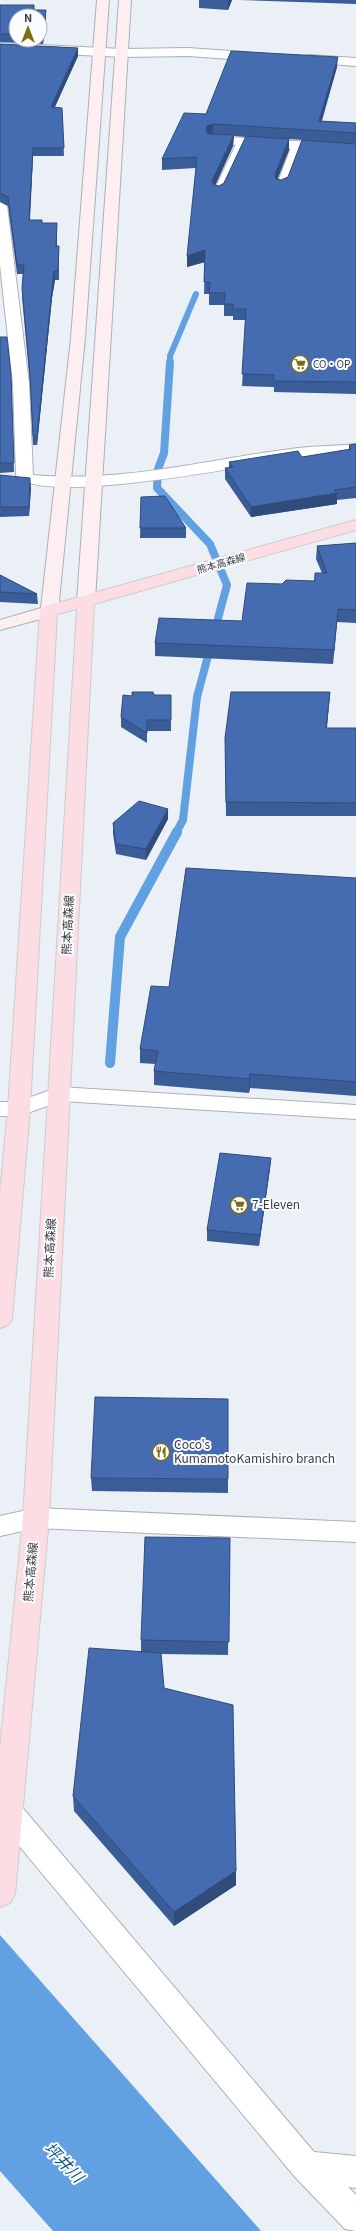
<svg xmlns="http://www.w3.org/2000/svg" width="356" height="2231" font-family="Georgia,'Noto Sans JP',serif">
  <rect width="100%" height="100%" fill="#ebeff6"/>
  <!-- water -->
  <path fill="#61a1e1" d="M 0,1935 L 261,2231 L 53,2231 L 0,2171 Z"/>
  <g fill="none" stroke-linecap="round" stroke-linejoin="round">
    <!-- stream-far2 -->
    <path stroke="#61a1e1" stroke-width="6" d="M 170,363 L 170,356 L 196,294"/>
    <!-- stream-far1 -->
    <path stroke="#61a1e1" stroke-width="8" d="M 170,362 L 164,453 L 158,469 L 157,488 L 210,544 L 227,585 L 197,697 L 183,820 L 176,833"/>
    <!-- stream -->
    <path stroke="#61a1e1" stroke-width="10" d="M 110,1063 L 120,937 L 177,832"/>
    <defs>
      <g id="lane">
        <path d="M 242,139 L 247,142 L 223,193 L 218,196 L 214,195 L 213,193 L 237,142 Z"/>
        <path d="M 297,142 L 302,145 L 286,187 L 281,190 L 277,189 L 276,187 L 292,145 Z"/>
      </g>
      <g id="street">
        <path d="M 0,43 L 123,49 L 188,48 L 258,53 L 264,57 L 258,61 L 188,56 L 123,57 L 0,51 Z"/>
        <path d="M 309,55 L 356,58 L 356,66 L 305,62 L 303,59 L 305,56 Z"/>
        <path d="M 213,136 L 356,145 L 356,153 L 208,143 L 207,140 L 208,137 Z"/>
        <path d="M 0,202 L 7,206 L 29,384 L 33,475 C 124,483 209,459 298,448 C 317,446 337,446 356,444 L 356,454 C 337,455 318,455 299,458 C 255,463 39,508 16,475 L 13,384 L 0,265 Z"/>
        <path d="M 59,1087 L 356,1105 L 356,1119 L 61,1101 L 19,1116 L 0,1116 L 0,1102 L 17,1102 Z"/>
        <path d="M 36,1508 L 356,1522 L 356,1542 L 36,1528 L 0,1536 L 0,1516 Z"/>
        <path d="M 0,1790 L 10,1793 L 314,2152 L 356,2156 L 356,2188 L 348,2187 L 356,2195 L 356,2231 L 345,2229 L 295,2177 L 0,1823 Z"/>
      </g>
      <g id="secondary">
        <path d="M 97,0 L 109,0 L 85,338 L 58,611 L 55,615 L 0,630 L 0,620 L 41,608 L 71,338 Z"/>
        <path d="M 119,0 L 131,0 L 95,601 L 92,605 L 80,605 L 77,601 Z"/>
      </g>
      <path id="primary" d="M 356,520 L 356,530 L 94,604 L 49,1518 L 15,1894 L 10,1903 L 0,1907 L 0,1748 L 23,1518 L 77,609 L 57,614 L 30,1109 L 12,1319 L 8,1325 L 0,1328 L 0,1193 L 8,1109 L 40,611 L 43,607 Z"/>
    </defs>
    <!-- lane casing -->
    <use href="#lane" stroke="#acb0b7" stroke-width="2"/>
    <!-- street casing -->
    <use href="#street" stroke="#acb0b7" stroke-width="2"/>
    <!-- secondary casing -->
    <use href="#secondary" stroke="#acb0b7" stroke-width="2"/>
    <!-- primary casing -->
    <use href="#primary" stroke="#cccdcd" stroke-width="2"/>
    <!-- lane -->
    <use href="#lane" fill="#fff" fill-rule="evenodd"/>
    <!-- street -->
    <use href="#street" fill="#fff" fill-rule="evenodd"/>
    <!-- secondary -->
    <use href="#secondary" fill="#fdeef1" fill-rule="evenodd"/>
    <!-- primary -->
    <use href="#primary" fill="#fbdde3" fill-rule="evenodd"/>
  </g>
  <!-- wall -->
  <g fill="#3b5d97" fill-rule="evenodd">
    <path d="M 199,0 L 232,0 L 228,10 L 199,8 Z"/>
    <path d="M 240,0 L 356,0 L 356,4 Z"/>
    <path d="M 0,5 L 34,5 L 34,10 L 46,18 L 43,44 L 0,42 ZM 16,16 L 40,16 L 40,40 L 16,40 Z"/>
    <path d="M 0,44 L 78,48 L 78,56 L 55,107 L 62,108 L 64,156 L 33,156 L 30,220 L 42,223 L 57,223 L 57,246 L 59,246 L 59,280 L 55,280 L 52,298 L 37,445 L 33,445 L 30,384 L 22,297 L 22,288 L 23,274 L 17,274 L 8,206 L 0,202 Z"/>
    <path d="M 337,67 L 322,121 L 356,123 L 356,394 L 274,392 L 274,387 L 242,386 L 246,320 L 233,320 L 233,316 L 224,316 L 224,305 L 209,305 L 209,294 L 204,294 L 205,262 L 187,267 L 196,168 L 162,170 L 162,159 L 206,114 ZM 234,136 L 246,137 L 224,183 L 219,186 L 215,186 L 233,146 ZM 289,139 L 302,140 L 288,177 L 281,180 L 277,179 L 289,150 Z"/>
    <path d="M 0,337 L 11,375 L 14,472 L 0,473 Z"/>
    <path d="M 356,444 L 356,498 L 337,500 L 337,504 L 251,517 L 225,479 L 225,468 L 229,468 L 229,462 L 302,457 L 349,450 L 349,445 Z"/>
    <path d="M 0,475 L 31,487 L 29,516 L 0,517 Z"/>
    <path d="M 141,497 L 186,528 L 186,538 L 140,538 Z"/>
    <path d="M 356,543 L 356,623 L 337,622 L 333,664 L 155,656 L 155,643 L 242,621 L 282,584 L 314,581 L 315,573 L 322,573 L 316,559 L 317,546 Z"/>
    <path d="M 0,575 L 37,594 L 38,604 L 0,602 Z"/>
    <path d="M 330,692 L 327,728 L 356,728 L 356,816 L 226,816 L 225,738 Z"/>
    <path d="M 154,695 L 171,695 L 171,731 L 147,731 L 147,743 L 121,727 L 121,717 Z"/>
    <path d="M 168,809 L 168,819 L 146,860 L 116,854 L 113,834 L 113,823 Z"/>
    <path d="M 356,878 L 356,1096 L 250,1088 L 249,1093 L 154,1085 L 154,1071 L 155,1064 L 140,1063 L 140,1049 L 169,987 Z"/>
    <path d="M 270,1168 L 259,1246 L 207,1241 L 207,1230 Z"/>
    <path d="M 91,1478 L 228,1479 L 228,1493 L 92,1491 Z"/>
    <path d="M 230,1538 L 228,1655 L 161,1654 L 164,1688 L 236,1871 L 236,1885 L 174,1926 L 74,1811 L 73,1796 L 141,1651 L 141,1640 Z"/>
  </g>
  <!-- shaded-wall -->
  <g fill="#304c7b">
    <path d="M 228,0 L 232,0 L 228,10 Z"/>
    <path d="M 46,10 L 46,18 L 43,44 L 43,36 Z"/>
    <path d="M 78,48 L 78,56 L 51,115 L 51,107 Z"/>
    <path d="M 338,57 L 337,67 L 318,131 L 319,121 Z"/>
    <path d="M 213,124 L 213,134 L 207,137 L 206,130 L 207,126 Z"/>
    <path d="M 234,135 L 233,146 L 212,192 L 212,181 Z"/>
    <path d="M 289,139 L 289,150 L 275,186 L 275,175 Z"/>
    <path d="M 33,148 L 33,156 L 29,229 L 29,220 Z"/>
    <path d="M 205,250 L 205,262 L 187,267 L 187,256 Z"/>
    <path d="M 54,271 L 55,280 L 52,298 L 37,445 L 37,436 L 52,289 Z"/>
    <path d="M 30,478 L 31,487 L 29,516 L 29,507 Z"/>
    <path d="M 337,493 L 337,504 L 251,517 L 251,507 Z"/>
    <path d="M 338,609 L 337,622 L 333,664 L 334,650 Z"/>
    <path d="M 330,692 L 329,705 L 325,742 L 326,728 Z"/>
    <path d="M 168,809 L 168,819 L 146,860 L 146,849 Z"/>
    <path d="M 250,1074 L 250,1088 L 249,1093 L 249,1079 Z"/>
    <path d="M 271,1158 L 270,1168 L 259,1246 L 260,1235 Z"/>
    <path d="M 236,1871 L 236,1885 L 174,1926 L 174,1912 Z"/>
  </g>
  <!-- building -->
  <g fill="#456cb0" stroke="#304c7b">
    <path d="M 0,5 L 34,5 L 34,10 L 46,10 L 43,36 L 40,36 L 40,16 L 16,16 L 16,34 L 0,34 Z"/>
    <path d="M 0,44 L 78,48 L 51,107 L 62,108 L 64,148 L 33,148 L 29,220 L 42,220 L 42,223 L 57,223 L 56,246 L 59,246 L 58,271 L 54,271 L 52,289 L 37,436 L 33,436 L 30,375 L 22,288 L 24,265 L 17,265 L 8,197 L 0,193 Z"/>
    <path d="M 231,51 L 338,57 L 319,121 L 356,123 L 356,133 L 213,124 L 207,126 L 206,130 L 208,134 L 234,135 L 212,181 L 214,185 L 219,186 L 224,183 L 246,136 L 289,139 L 275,175 L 276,179 L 281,180 L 288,177 L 302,140 L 356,144 L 356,382 L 274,381 L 274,375 L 242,374 L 246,309 L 233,309 L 233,304 L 224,304 L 225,293 L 209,293 L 210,282 L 204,282 L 205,250 L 187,256 L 197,157 L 162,159 L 184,113 L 206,114 Z"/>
    <path d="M 0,337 L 7,337 L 11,375 L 14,463 L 0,463 Z"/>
    <path d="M 356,444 L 356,487 L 334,490 L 337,493 L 251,507 L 225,468 L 233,467 L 229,462 L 298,451 L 302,457 L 351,449 L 349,445 Z"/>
    <path d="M 0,475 L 30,478 L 29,507 L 0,507 Z"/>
    <path d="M 165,496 L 186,528 L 140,528 L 141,497 Z"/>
    <path d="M 356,543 L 356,610 L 338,609 L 334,650 L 155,643 L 159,618 L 242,621 L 247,583 L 282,584 L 286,580 L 315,581 L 315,573 L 327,573 L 317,546 Z"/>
    <path d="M 0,575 L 37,594 L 0,592 Z"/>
    <path d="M 132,692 L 153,692 L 154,695 L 171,695 L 171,720 L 147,720 L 147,733 L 121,717 L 123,695 L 132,696 Z"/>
    <path d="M 231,692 L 330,692 L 326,728 L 356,728 L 356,803 L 226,802 L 225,738 Z"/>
    <path d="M 139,801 L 168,809 L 146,849 L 116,844 L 113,823 Z"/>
    <path d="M 186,868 L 356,878 L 356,1082 L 250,1074 L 249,1079 L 154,1071 L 158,1051 L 140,1049 L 151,986 L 169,987 Z"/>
    <path d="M 220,1153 L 271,1158 L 260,1235 L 207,1230 Z"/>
    <path d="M 95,1397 L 228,1399 L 228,1479 L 91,1478 Z"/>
    <path d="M 145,1537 L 230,1538 L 229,1642 L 141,1640 Z"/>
    <path d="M 89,1648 L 161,1653 L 164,1688 L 233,1705 L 236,1871 L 174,1912 L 73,1796 Z"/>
  </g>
  <!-- icons -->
  <defs>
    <symbol id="supermarket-ring" viewBox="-11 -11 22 22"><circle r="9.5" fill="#fafcff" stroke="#7d6d09" stroke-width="1.5"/><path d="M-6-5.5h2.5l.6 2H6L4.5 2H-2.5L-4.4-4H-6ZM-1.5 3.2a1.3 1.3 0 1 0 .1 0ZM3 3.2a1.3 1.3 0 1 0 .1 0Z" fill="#7d6d09"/></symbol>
    <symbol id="restaurant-ring" viewBox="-11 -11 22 22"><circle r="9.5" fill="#fafcff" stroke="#7d6d09" stroke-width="1.5"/><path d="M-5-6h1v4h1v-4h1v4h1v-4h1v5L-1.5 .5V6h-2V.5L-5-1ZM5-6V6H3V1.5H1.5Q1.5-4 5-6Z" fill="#7d6d09"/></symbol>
  </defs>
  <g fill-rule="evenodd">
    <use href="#supermarket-ring" x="290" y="354" width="20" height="20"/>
    <use href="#supermarket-ring" x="229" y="1195" width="20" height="20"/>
    <use href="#restaurant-ring" x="151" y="1442" width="20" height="20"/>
  </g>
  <g text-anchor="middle" stroke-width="4" stroke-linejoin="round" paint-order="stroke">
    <!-- far-poi labels -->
    <g font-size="10" fill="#3b3d40" stroke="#fafcff" text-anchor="start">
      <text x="313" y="368">CO・OP</text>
    </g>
    <!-- far-street labels -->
    <g font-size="10" fill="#3b3d40" stroke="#fafcff">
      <text transform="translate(221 563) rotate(-16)" y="4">熊本高森線</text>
    </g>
    <!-- street labels -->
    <g font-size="12" fill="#3b3d40" stroke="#fafcff">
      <text transform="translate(68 925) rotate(-87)" y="4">熊本高森線</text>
      <text transform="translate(50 1248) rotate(-87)" y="4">熊本高森線</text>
      <text transform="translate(31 1572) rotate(-85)" y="4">熊本高森線</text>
    </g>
    <!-- poi labels -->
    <g font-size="12" fill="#3b3d40" stroke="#fafcff" text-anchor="start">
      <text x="252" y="1209">7-Eleven</text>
      <text x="174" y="1449">Coco's<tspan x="174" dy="14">KumamotoKamishiro branch</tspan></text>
    </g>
    <!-- near-water labels -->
    <g font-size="16" font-style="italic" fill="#0f5691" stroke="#fafcff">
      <text transform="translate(64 2162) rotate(46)" y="6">坪井川</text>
    </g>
  </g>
  <!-- north arrow -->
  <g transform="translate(28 28)"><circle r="19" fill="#fafcff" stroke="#aeb0b3"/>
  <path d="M0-3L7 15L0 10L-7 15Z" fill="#7d6d09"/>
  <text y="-6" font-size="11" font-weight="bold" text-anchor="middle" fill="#3b3d40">N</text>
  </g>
</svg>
